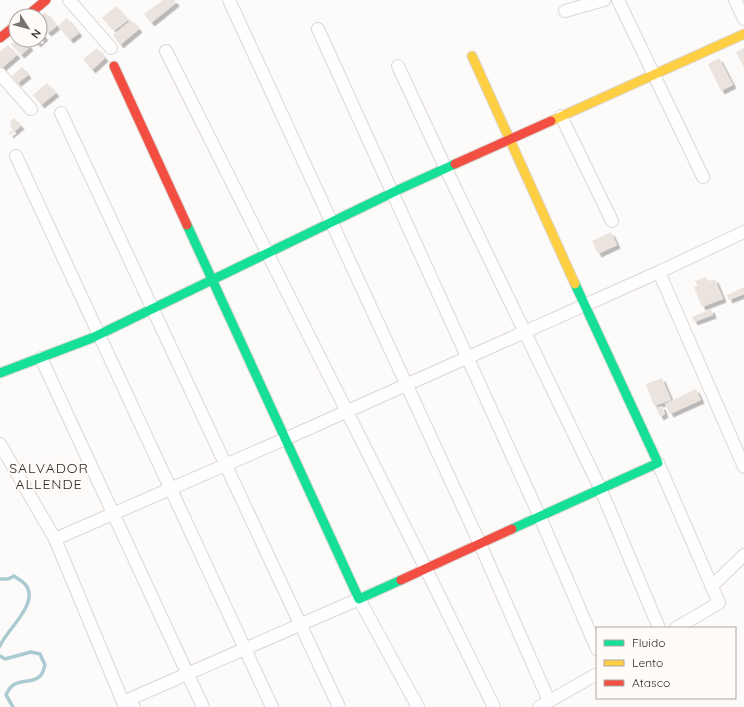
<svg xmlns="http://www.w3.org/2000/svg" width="744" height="707" font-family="Quicksand,sans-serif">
  <defs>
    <filter id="shadow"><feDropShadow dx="3.5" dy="3.5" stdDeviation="0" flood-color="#0004"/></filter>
  </defs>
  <rect width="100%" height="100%" fill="#fdfbfa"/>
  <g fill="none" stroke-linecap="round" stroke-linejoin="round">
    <!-- stream -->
    <g stroke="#aacbd1" stroke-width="3.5">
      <path d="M 0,579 L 8,579 L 14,576 C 18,579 22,581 25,584 C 41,603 6,630 0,646"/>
      <path d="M 0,656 L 5,659 L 31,652 L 40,654 L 45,665 C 44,668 43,674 40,676 C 31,686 14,675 6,695 L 13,707"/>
    </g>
  </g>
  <!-- building -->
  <g fill="#ebe3de" filter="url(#shadow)">
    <path d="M 163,0 L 174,0 L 176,3 L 151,23 L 144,14 Z"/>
    <path d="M 116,6 L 128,20 L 114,31 L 102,18 Z"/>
    <path d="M 45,12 L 57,26 L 48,33 L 44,29 L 41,32 L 45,37 L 37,44 L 34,40 L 40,40 L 40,17 Z"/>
    <path d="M 67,18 L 79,33 L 70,40 L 58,26 Z"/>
    <path d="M 131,20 L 139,29 L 120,45 L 113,35 Z"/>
    <path d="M 16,40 L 24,40 L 30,47 L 21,55 L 11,44 Z"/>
    <path d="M 8,45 L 17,55 L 2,68 L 0,66 L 0,52 Z"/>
    <path d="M 97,48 L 105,58 L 92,70 L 83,59 Z"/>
    <path d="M 744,48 L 744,68 L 736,52 Z"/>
    <path d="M 719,58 L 733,85 L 721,91 L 708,64 Z"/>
    <path d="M 22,67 L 28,75 L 18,83 L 12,76 Z"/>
    <path d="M 47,83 L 56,93 L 41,105 L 33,95 Z"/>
    <path d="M 14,118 L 21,126 L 10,135 L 9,133 L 13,130 L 10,126 L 12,124 L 10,121 Z"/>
    <path d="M 611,232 L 617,245 L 598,254 L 592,241 Z"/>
    <path d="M 706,277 L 708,282 L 715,279 L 723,299 L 702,307 L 694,287 L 698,286 L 695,281 Z"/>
    <path d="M 744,287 L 744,294 L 729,300 L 727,295 Z"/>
    <path d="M 711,309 L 713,315 L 694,322 L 692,317 Z"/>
    <path d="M 662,378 L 671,400 L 654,406 L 646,384 Z"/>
    <path d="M 696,389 L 701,400 L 670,414 L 665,404 Z"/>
    <path d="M 662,406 L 665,414 L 660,417 L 656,408 Z"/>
  </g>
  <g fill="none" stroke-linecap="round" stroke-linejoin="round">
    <defs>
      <g id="street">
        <path d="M 69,0 L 111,48"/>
        <path d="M 229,0 L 480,544 L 549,701"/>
        <path d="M 618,0 L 703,177"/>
        <path d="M 735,0 L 744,19"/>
        <path d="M 565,11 L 604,0"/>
        <path d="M 318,29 L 540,517 L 597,649"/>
        <path d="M 166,51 L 426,569 L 494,707"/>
        <path d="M 398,66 L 446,169 L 601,490 L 659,628"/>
        <path d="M 0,74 L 31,109"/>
        <path d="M 61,113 L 339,707"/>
        <path d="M 561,116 L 612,221"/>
        <path d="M 16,156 L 272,707"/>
        <path d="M 744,232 L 659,272 L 744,467"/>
        <path d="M 41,358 L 203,707"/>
        <path d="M 0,444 L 55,539 L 123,702 L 134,707"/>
        <path d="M 658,463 L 719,603 L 676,628"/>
        <path d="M 55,539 L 285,439 L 659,272"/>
        <path d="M 712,586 L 744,555"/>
        <path d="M 123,702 L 359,599 L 418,707"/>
        <path d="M 539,707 L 597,674"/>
      </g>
      <g id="fast">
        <path d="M 187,225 L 359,599 L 401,580"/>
        <path d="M 0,373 L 92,338 L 400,189 L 455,164"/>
        <path d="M 512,529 L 658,463 L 575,284"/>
      </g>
      <g id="slow">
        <path d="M 472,56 L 575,284"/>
        <path d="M 551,121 L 744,34"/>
      </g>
      <g id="jam">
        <path d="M 27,16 L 46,0"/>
        <path d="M 0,38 L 16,25"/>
        <path d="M 114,66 L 187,225"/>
        <path d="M 455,164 L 551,121"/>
        <path d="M 401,580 L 512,529"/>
      </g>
    </defs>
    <!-- street casing -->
    <use href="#street" stroke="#dbd7d4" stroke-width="14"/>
    <!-- fast casing -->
    <use href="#fast" stroke="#dbd7d4" stroke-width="11"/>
    <!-- slow casing -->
    <use href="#slow" stroke="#dbd7d4" stroke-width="11"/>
    <!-- jam casing -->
    <use href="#jam" stroke="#dbd7d4" stroke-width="11"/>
    <!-- street -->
    <use href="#street" stroke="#fffefe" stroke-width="12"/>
    <!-- fast -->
    <use href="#fast" stroke="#16e098" stroke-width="9"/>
    <!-- slow -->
    <use href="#slow" stroke="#ffcf43" stroke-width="9"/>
    <!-- jam -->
    <use href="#jam" stroke="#f24e42" stroke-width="9"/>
  </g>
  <g text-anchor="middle" stroke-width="4" stroke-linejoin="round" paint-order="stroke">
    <!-- quarter labels -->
    <g font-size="14" letter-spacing="1" fill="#302a26" stroke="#fefbf9">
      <text x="49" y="473">SALVADOR<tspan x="49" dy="16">ALLENDE</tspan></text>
    </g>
  </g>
  <!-- legend -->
  <rect x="596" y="627" width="140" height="72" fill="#fefbf9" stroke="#aca7a5"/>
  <rect x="604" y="640" width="20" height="6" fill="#16e098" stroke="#aca7a5"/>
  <text x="632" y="647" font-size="12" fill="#302a26">Fluido</text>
  <rect x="604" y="660" width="20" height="6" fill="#ffcf43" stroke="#aca7a5"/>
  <text x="632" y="667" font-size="12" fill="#302a26">Lento</text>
  <rect x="604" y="680" width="20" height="6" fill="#f24e42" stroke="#aca7a5"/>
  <text x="632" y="687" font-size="12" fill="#302a26">Atasco</text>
  <!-- north arrow -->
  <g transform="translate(28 28) rotate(126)"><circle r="19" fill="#fefbf9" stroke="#aca7a5"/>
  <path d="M0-3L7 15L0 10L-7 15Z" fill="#787370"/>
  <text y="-6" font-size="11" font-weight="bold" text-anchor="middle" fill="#302a26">N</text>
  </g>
</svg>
